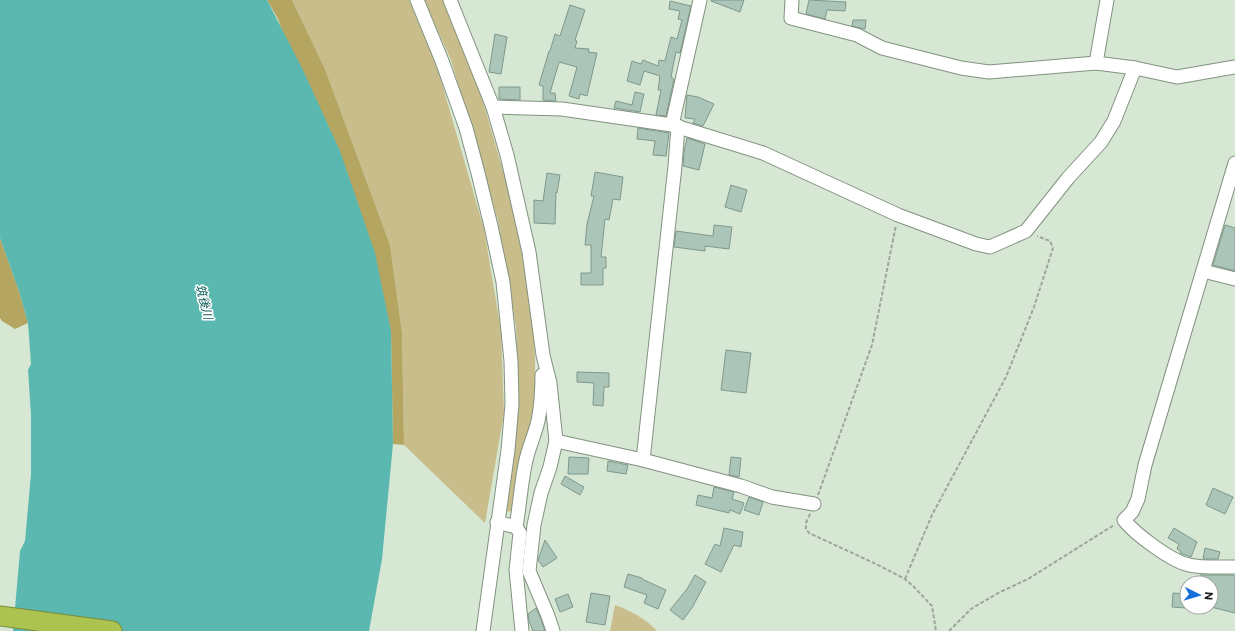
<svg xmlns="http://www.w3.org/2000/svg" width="1235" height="631" font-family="Commissioner,'Noto Sans JP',sans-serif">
  <rect width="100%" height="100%" fill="#d6e8d4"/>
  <!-- green -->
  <g fill="#c8bd8b">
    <path d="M 292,0 L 409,0 L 436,63 L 484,229 L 501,331 L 504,413 L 485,523 L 404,445 L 402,332 L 390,245 L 325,69 Z"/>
    <path d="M 424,0 L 446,0 L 470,56 L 515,213 L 534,327 L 536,404 L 513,512 L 506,511 L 519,407 L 516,327 L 498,221 L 451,60 Z"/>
    <path d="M 615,605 C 631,611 645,618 657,631 L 610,631 Z"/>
  </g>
  <!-- forest -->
  <g fill="#b4a561">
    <path d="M 267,0 L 292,0 L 325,69 L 390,245 L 402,332 L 404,445 L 393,444 L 391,331 L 278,19 Z"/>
    <path d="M 0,238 L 19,291 L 28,323 L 15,329 L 2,321 L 0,318 Z"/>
  </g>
  <!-- water -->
  <path fill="#5bb8b0" d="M 0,0 L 267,0 L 302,68 L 340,151 L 375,253 L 391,331 L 393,444 L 382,559 L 369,631 L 13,631 L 20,551 L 25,541 L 31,474 L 31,415 L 28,370 L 31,364 L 28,323 L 19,291 L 0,238 Z"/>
  <!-- building -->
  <g fill="#abc6b9" stroke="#7f988c">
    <path d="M 711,0 L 744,0 L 740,12 L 711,1 Z"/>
    <path d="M 809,0 L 846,2 L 845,11 L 827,10 L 825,19 L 806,14 Z"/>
    <path d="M 670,1 L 691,6 L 680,53 L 676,52 L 674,61 L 671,77 L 674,79 L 666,116 L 656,115 L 661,90 L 658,90 L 660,76 L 644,71 L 640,85 L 627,81 L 632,61 L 641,64 L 643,60 L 658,66 L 659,60 L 665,61 L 671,37 L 677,39 L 682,20 L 678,19 L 680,11 L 669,9 Z"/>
    <path d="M 570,5 L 585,10 L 575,40 L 577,41 L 575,48 L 589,49 L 588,52 L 597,53 L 587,96 L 580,94 L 579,99 L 569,96 L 577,67 L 559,62 L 550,93 L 555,93 L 556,101 L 543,100 L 543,86 L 539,85 L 549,51 L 550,51 L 555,34 L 560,36 Z"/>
    <path d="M 853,20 L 866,20 L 865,29 L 852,26 Z"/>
    <path d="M 495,34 L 507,37 L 501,74 L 489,72 Z"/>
    <path d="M 499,87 L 520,87 L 520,100 L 499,99 Z"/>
    <path d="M 635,92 L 644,94 L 640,112 L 614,108 L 616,101 L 632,105 Z"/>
    <path d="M 687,95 L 698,97 L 714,104 L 703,126 L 693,123 L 695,119 L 685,118 Z"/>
    <path d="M 638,128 L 669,133 L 666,156 L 653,155 L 655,141 L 637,139 Z"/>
    <path d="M 687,138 L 705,144 L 699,170 L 683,166 L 684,152 Z"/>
    <path d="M 595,172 L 623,177 L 620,200 L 613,199 L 609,220 L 605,219 L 601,257 L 606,257 L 606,268 L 603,268 L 603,285 L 581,285 L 581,273 L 591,273 L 591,245 L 585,245 L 587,224 L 594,196 L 591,196 Z"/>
    <path d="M 547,173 L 560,175 L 557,193 L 556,192 L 555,224 L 534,223 L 534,200 L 543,201 Z"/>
    <path d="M 731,185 L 747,190 L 741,212 L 725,207 Z"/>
    <path d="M 714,225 L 732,227 L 729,249 L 705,246 L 705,251 L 674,247 L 676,231 L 713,236 Z"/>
    <path d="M 1225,225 L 1235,228 L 1235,271 L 1213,265 Z"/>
    <path d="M 726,350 L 751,353 L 746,393 L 721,390 Z"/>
    <path d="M 577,372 L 609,373 L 609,387 L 604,387 L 603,406 L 593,405 L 594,383 L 577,382 Z"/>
    <path d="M 569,457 L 589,458 L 588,474 L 568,474 Z"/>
    <path d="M 731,457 L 741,458 L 739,477 L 729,475 Z"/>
    <path d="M 608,461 L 628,465 L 626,474 L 607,471 Z"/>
    <path d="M 565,476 L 584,487 L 580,495 L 561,484 Z"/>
    <path d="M 714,487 L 734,492 L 732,499 L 744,503 L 740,514 L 730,510 L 729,513 L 696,505 L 698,495 L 712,498 Z"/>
    <path d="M 1213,488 L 1233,497 L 1225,514 L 1206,505 Z"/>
    <path d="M 749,497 L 763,502 L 759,515 L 744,510 Z"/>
    <path d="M 724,528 L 743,532 L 741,547 L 734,545 L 721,572 L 705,564 L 715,544 L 720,546 Z"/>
    <path d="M 1174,528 L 1197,542 L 1191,557 L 1180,553 L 1181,551 L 1177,549 L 1179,544 L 1168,538 Z"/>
    <path d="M 545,540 L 557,558 L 543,567 L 538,560 Z"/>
    <path d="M 1205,548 L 1220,552 L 1218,559 L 1203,559 Z"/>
    <path d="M 628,574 L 642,578 L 642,579 L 666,590 L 658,609 L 644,603 L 647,595 L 624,587 Z"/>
    <path d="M 695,575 L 706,582 L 694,604 L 694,605 L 683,620 L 670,610 L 687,589 Z"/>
    <path d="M 1200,575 L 1230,575 L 1235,576 L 1235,613 L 1211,607 L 1211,583 L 1198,583 Z"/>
    <path d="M 591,593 L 610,596 L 605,625 L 586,622 Z"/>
    <path d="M 1173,593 L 1187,594 L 1186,608 L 1172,607 Z"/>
    <path d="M 568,594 L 573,607 L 560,612 L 555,599 Z"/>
    <path d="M 536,608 L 541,619 L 545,631 L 533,631 L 529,621 L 528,614 Z"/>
  </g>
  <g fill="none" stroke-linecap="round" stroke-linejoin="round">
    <defs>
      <g id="minor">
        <path d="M 417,0 L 442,61 L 466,128 L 478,173 L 491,226 L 503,282 L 511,361 L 512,404 L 508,450 L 483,631"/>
        <path d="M 450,0 L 493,107 L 507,155 L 529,252 L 543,355 L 550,383 L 556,441 L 550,467 L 541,493 L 534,525 L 529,571 L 548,616 L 553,631"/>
        <path d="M 792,0 L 791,18 L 857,35 L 882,48 L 961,68 L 989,72 L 1096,63 L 1135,68 L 1177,77 L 1235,67"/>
        <path d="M 1096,63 L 1107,0"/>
        <path d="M 493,107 L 562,109 L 672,125 L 763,153 L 898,215 L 976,244 L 990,247 L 1026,231 L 1068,178 L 1101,142 L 1114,121 L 1135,68"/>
        <path d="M 672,125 L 700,0"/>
        <path d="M 1235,163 L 1145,465 L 1138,499 L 1132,512 L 1124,520 C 1135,534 1171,561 1189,565 C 1201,568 1222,567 1235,567"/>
        <path d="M 1203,271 L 1235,279"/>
        <path d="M 556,441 L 643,460 L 741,486 L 772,497 L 814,504"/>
        <path d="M 643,460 L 675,166 L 678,126"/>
        <path d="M 497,522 L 516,527 L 520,533 L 516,570 L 522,631"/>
        <path d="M 516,527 C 520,504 521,482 526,460 C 529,447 535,434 538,421 C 541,406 542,390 542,375"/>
      </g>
      <path id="highway" d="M 0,616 L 112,631"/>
    </defs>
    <!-- minor casing -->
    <use href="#minor" stroke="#81927f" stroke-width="15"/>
    <!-- highway casing -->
    <use href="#highway" stroke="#7a8b3d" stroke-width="21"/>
    <!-- path -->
    <g stroke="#9aa898" stroke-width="2" stroke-dasharray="4 2" stroke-linecap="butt">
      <path d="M 818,495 L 872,345 L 896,225"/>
      <path d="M 810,514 L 806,523 L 806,529 L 809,533 L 876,564 L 905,579 L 913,586 L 932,606 L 936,631"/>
      <path d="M 905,579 L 932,515 L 1006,377 L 1034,307 L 1053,248 L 1050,241 L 1037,236"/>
      <path d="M 949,631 L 971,609 L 998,593 L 1028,579 L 1114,525"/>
    </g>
    <!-- minor -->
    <use href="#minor" stroke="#fff" stroke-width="13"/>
    <!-- highway -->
    <use href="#highway" stroke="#acc350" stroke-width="19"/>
  </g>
  <g text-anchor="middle" stroke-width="3" stroke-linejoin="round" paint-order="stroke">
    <!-- water labels -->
    <g font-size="12" font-style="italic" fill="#0d5e59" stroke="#fff">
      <text transform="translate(204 302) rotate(76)" y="4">筑後川</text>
    </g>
  </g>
  <!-- north arrow -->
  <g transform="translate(1199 595) rotate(95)"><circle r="19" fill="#ffffff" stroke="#a4a7a4"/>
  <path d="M0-3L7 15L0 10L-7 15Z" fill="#1570d9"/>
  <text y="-6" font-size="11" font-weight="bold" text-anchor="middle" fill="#1c221b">N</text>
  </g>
</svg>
